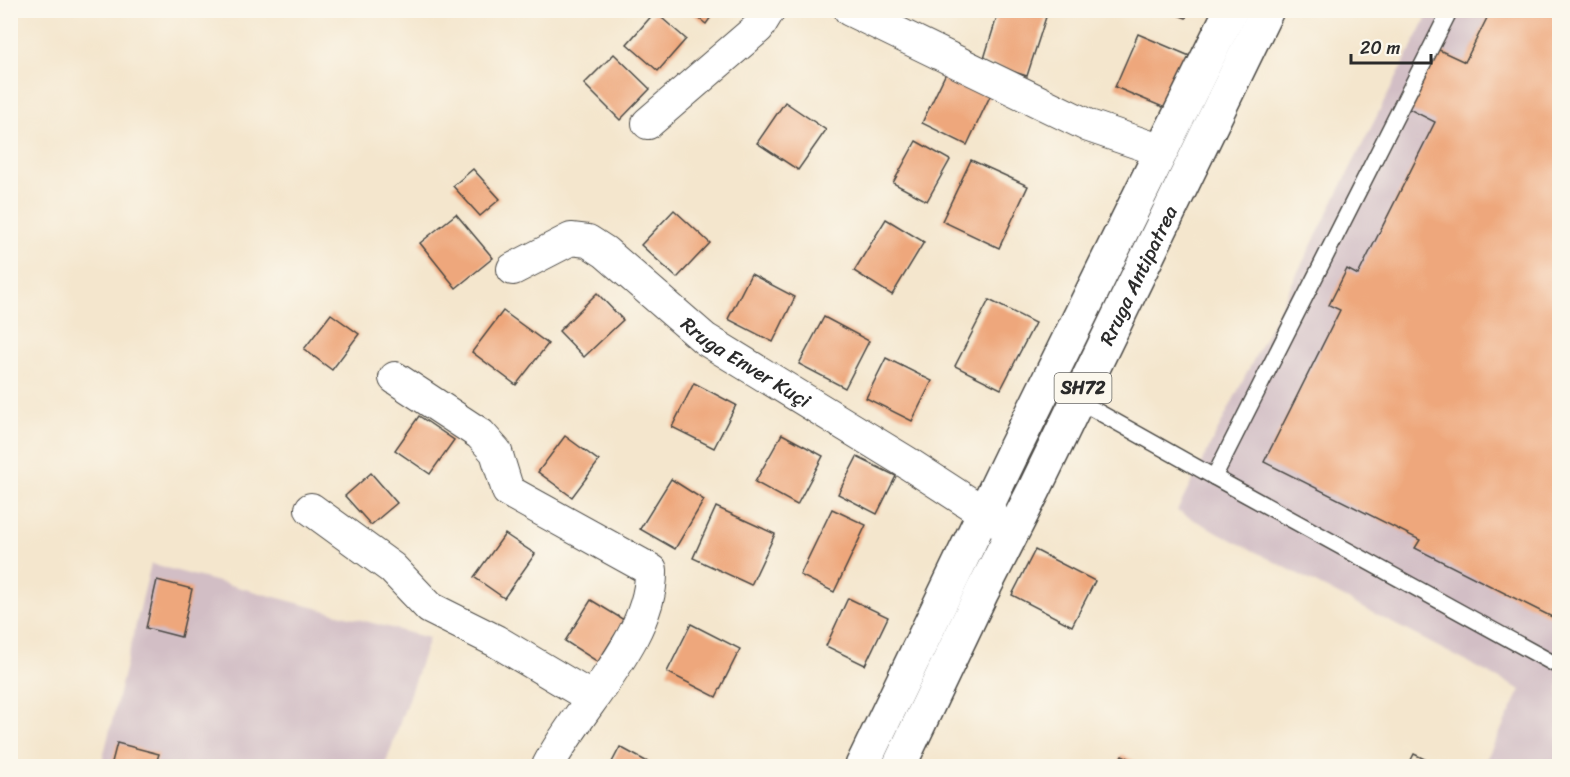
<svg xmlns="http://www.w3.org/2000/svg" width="1570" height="777" font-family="Sriracha,sans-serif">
  <rect width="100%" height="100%" fill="#fbf7ec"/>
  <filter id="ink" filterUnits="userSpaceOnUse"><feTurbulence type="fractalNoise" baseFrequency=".0167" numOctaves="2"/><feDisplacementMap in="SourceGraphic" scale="12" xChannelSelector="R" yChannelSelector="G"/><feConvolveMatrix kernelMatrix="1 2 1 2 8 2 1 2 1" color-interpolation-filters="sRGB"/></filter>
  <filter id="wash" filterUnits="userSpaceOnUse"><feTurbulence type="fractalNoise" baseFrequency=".008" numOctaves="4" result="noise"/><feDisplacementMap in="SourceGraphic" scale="24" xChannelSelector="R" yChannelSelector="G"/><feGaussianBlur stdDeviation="1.35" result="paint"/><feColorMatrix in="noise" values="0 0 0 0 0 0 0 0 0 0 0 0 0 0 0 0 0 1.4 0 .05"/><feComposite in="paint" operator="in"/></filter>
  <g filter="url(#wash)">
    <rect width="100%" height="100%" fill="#f4e6cd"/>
    <!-- industrial -->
    <g fill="#d2bec5">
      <path d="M 1430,11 L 1559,11 L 1559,766 L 1483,766 L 1521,690 L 1177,511 Z"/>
      <path d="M 151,564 L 429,638 L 385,766 L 101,766 Z"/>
    </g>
    <g id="blocks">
      <!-- building -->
      <g fill="#eea77b">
        <path d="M 688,10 L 716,10 L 706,24 Z"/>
        <path d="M 999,10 L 1025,10 L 1046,17 L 1027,76 L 983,62 Z"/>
        <path d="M 1164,10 L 1188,10 L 1186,18 Z"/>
        <path d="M 1491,10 L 1560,10 L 1560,621 L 1415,548 L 1420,540 L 1264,462 L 1340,310 L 1329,305 L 1347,269 L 1358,275 L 1435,122 L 1407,108 L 1437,49 L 1465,62 Z"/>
        <path d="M 655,12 L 686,39 L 658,71 L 627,44 Z"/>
        <path d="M 1138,34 L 1192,57 L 1170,110 L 1115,87 Z"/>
        <path d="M 614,54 L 650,89 L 620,120 L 584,84 Z"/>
        <path d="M 946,73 L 991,94 L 967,145 L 922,123 Z"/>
        <path d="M 785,102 L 826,130 L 798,170 L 757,143 Z"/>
        <path d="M 916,141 L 950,160 L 927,201 L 893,183 Z"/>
        <path d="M 971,160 L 1028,186 L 999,248 L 942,221 Z"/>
        <path d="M 473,169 L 500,199 L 480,216 L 453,186 Z"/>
        <path d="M 674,210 L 710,243 L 677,278 L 641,245 Z"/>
        <path d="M 456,214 L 493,258 L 456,288 L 420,243 Z"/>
        <path d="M 886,219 L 924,242 L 892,295 L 854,271 Z"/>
        <path d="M 751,274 L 795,297 L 773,342 L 728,319 Z"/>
        <path d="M 597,293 L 623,320 L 584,357 L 559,331 Z"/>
        <path d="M 989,300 L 1035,323 L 1001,389 L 955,366 Z"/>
        <path d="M 503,311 L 548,344 L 516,385 L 472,352 Z"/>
        <path d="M 331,314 L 359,334 L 332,370 L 304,349 Z"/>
        <path d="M 824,317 L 869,341 L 845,388 L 799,364 Z"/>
        <path d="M 886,358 L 932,381 L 912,421 L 866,398 Z"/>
        <path d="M 694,383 L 736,405 L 714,448 L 672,427 Z"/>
        <path d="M 419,416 L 454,440 L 430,474 L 395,450 Z"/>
        <path d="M 782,434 L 823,456 L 797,505 L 755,482 Z"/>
        <path d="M 565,436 L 599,461 L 572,497 L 538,472 Z"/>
        <path d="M 857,457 L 896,476 L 877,514 L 838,494 Z"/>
        <path d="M 371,473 L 397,503 L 371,525 L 345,496 Z"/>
        <path d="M 671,479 L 704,500 L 675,549 L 640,529 Z"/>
        <path d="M 716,507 L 775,534 L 751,585 L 693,558 Z"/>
        <path d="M 832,509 L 866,525 L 834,592 L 800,575 Z"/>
        <path d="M 505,534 L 535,554 L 504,598 L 474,577 Z"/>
        <path d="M 1035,550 L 1095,581 L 1072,626 L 1012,595 Z"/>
        <path d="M 157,580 L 192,589 L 181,637 L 146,628 Z"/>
        <path d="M 848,598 L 888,617 L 865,665 L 826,646 Z"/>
        <path d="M 591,600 L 624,620 L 598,662 L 565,641 Z"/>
        <path d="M 691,624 L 740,649 L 716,697 L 667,672 Z"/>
        <path d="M 117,743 L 159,754 L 155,766 L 111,766 Z"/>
        <path d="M 620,747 L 655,766 L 610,766 Z"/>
        <path d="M 1414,754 L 1439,766 L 1408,766 Z"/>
        <path d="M 1122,755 L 1145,766 L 1116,766 Z"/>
      </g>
    </g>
  </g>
  <g filter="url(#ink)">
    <use href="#blocks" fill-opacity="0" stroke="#494743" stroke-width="1.5"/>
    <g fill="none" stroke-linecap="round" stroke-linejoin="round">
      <defs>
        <g id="service">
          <path d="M 1077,400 L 1214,477 L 1450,10"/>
          <path d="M 1214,477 L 1560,667"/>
        </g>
        <g id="minor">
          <path d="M 850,10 L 1089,126 L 1162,151"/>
          <path d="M 648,123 L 758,28 L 769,10"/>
          <path id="s1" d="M 513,269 L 571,239 L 588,241 L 605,252 L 705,339 L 906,462 L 1006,527"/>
          <path d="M 395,378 L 480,434 L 496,452 L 508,491 L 651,570 C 653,638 578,707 548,766"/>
          <path d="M 311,509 L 392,568 L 430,608 L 496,641 L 592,698"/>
        </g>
        <g id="primary">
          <path d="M 862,766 L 1013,452 L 1231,10"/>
          <path id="s2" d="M 899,766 L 982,592 L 1034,490 L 1267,10"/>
        </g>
      </defs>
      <!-- service casing -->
      <use href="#service" stroke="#494743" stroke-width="18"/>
      <!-- minor casing -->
      <use href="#minor" stroke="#494743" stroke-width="34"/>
      <!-- primary casing -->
      <use href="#primary" stroke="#494743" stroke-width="36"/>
      <!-- service -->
      <use href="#service" stroke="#fff" stroke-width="15"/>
      <!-- minor -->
      <use href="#minor" stroke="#fff" stroke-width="32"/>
      <!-- primary -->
      <use href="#primary" stroke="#fff" stroke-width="33"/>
    </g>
  </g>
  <g text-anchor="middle" stroke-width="4.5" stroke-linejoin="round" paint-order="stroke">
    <!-- shield labels -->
    <rect fill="#fbf7ec" stroke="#696865" stroke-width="1.5" x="1054.5" y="373" width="57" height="30" rx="4.5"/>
    <g font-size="18" font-weight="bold" fill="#2b2b2b">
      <text x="1083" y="394">SH72</text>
    </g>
    <!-- street labels -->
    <g font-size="20" fill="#2b2b2b" stroke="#fbf7ec">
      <text dy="7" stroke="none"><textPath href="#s2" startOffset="546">Rruga Antipatrea</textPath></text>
      <text dy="7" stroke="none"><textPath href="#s1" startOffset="282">Rruga Enver Kuçi</textPath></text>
    </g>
  </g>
  <!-- margin -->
  <rect width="1570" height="777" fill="none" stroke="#fbf7ec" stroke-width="36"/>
  <!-- scale -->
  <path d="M1351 54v9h80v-9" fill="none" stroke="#2b2b2b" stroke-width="3"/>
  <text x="1360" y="54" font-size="18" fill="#2b2b2b" stroke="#fbf7ec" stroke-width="4.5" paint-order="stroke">20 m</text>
</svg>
